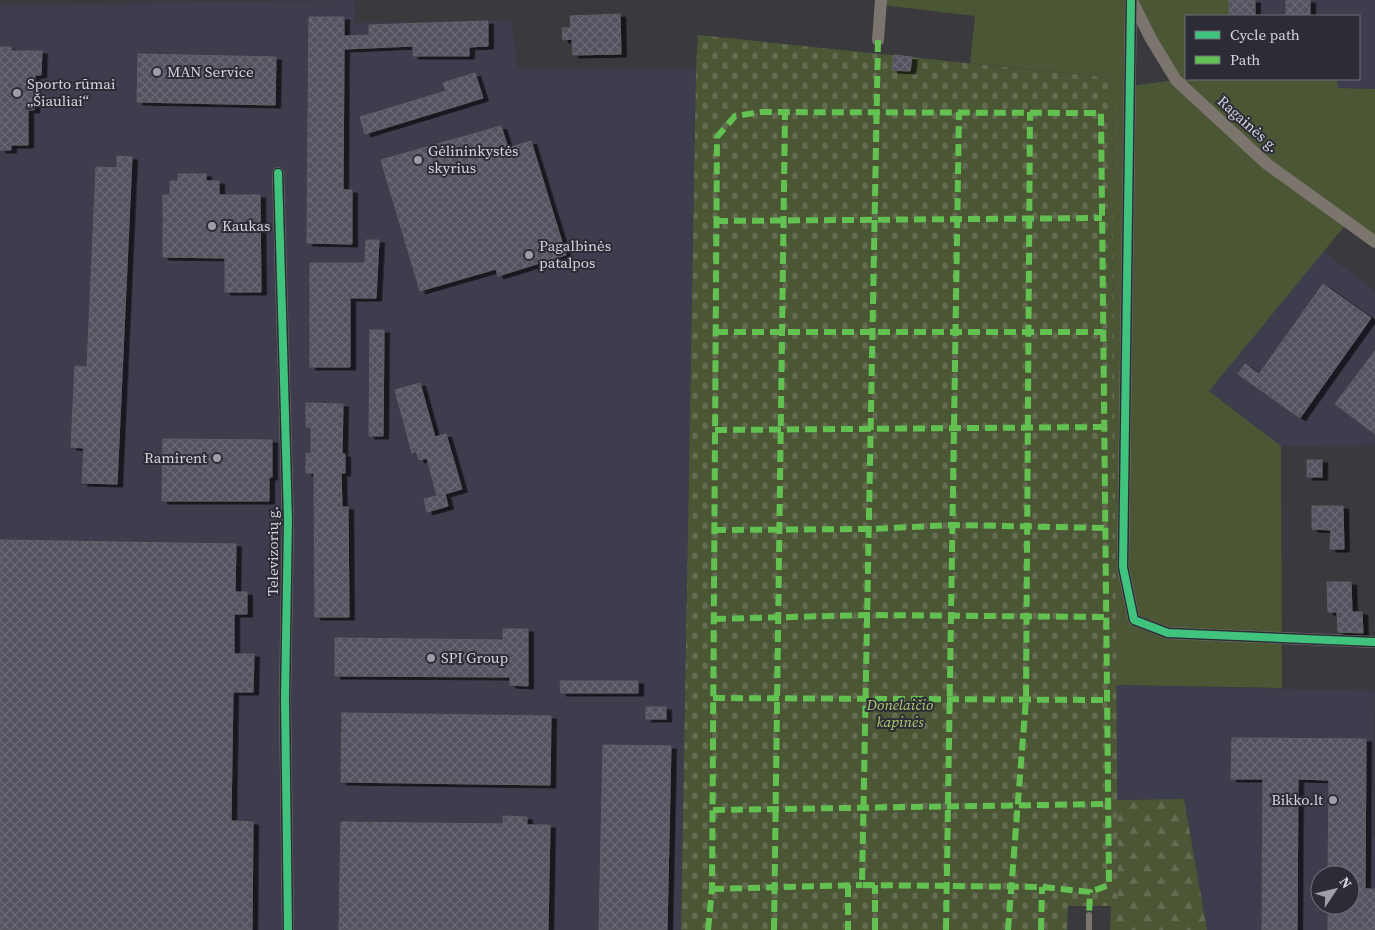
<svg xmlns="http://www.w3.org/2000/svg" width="1375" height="930" font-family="'Source Serif 4',serif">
  <defs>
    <pattern id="forest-firs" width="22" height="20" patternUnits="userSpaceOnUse" patternTransform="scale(1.25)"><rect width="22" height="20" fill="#4b5635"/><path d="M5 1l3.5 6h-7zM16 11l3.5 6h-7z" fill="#646d52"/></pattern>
    <pattern id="cemetery-stones" width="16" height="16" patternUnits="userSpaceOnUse" patternTransform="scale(1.25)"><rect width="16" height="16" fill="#4b5635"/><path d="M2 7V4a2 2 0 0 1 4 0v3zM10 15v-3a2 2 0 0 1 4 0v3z" fill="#646d52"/></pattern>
    <pattern id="building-cross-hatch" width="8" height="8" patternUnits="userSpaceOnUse" patternTransform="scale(1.25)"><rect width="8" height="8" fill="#535260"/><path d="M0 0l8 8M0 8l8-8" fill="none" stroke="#6b6a76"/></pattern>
    <filter id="shadow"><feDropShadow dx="5.5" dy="3" stdDeviation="0" flood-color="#0009"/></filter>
  </defs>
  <rect width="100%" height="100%" fill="#39393e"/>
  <!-- built -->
  <g fill="#3d3d4e" fill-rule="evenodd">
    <path d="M 355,0 L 355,23 L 511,20 L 518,69 L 696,69 L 681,930 L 0,930 L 0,5 Z"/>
    <path d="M 1229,0 L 1375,0 L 1375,89 L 1337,88 L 1337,79 L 1359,79 L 1359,16 L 1229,16 Z"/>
    <path d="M 1323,251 L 1375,291 L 1375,445 L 1281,446 L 1209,391 Z"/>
    <path d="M 1116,685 L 1375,691 L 1373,835 L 1375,836 L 1375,930 L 1207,930 L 1184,799 L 1117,800 ZM 1320,875 L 1350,875 L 1350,905 L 1320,905 Z"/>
  </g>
  <!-- grass -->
  <path fill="#4b5635" d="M 881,0 L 1131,0 L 1131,86 L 1175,80 L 1131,0 L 1229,0 L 1229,16 L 1186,16 L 1186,79 L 1337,79 L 1338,88 L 1375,89 L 1375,242 L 1348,222 L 1209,391 L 1281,446 L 1282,688 L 1116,685 L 1112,78 L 970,63 L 975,16 L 882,5 Z"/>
  <!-- forest -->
  <path fill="url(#forest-firs)" d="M 1184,799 L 1207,930 L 1110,930 L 1111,906 L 1118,906 L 1117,800 Z"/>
  <!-- cemetery -->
  <path fill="url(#cemetery-stones)" d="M 698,35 L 1112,78 L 1118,906 L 1068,906 L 1067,930 L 681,930 L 696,69 Z"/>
  <!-- building -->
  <g fill="url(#building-cross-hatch)" stroke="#5f5f64" filter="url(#shadow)">
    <rect x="1229" y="0" width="26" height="16"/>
    <rect x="1286" y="0" width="24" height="16"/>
    <path d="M 620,14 L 621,54 L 573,55 L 572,39 L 563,40 L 562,28 L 571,28 L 570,16 Z"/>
    <path d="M 309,17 L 344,17 L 344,36 L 369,35 L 369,25 L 488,21 L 488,46 L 469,47 L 469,56 L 413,56 L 413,46 L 344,49 L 343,190 L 352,190 L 352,244 L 307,243 Z"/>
    <path d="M 0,47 L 11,47 L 11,51 L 42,51 L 41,75 L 35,75 L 34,110 L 28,110 L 28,145 L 11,145 L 11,150 L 0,150 Z"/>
    <path d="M 138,54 L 276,57 L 275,105 L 137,102 Z"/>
    <path d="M 894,55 L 912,57 L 910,71 L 892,70 Z"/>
    <path d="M 475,73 L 483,98 L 365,134 L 360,117 L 446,91 L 443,83 Z"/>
    <path d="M 501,126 L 508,148 L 531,141 L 566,255 L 498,276 L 496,269 L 420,291 L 381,160 Z"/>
    <path d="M 117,156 L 132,157 L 117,484 L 82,483 L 84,448 L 71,447 L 75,366 L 87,367 L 96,167 L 117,168 Z"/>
    <path d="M 178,174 L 206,174 L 206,181 L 219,181 L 219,195 L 260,195 L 261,292 L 225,292 L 225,258 L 163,257 L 163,195 L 170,195 L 170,181 L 178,181 Z"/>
    <path d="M 366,240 L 379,240 L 376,298 L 350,298 L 350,367 L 310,367 L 310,263 L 365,263 Z"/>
    <path d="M 1323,284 L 1371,318 L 1300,418 L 1238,374 L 1245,364 L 1259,374 Z"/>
    <path d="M 370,330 L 384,330 L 383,436 L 369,436 Z"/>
    <path d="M 1375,351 L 1375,434 L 1335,404 Z"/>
    <path d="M 420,383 L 435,437 L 446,434 L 462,489 L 445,494 L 448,506 L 427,512 L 424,499 L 437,496 L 427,458 L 419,460 L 416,451 L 412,453 L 395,390 Z"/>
    <path d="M 306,403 L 343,404 L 342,454 L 345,454 L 345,473 L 341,473 L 342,507 L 348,507 L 349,617 L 315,617 L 314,473 L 306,473 L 306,453 L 311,454 L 311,427 L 306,427 Z"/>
    <path d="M 163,439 L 272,440 L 272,477 L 269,477 L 269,501 L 162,501 Z"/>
    <rect x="1307" y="460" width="15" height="17"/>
    <path d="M 1312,506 L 1343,506 L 1344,549 L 1330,549 L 1331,530 L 1312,529 Z"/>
    <path d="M 0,540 L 236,544 L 235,592 L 247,592 L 247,614 L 234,614 L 234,654 L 254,654 L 253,692 L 233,692 L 231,821 L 253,822 L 252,930 L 0,930 Z"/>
    <path d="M 1327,582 L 1351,582 L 1352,612 L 1362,612 L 1363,633 L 1338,632 L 1337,612 L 1328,612 Z"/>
    <path d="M 503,629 L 528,629 L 528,686 L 510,685 L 510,677 L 335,676 L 335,638 L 503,640 Z"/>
    <path d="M 560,681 L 638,681 L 638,693 L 561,693 Z"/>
    <rect x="646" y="707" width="20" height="12"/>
    <path d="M 342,713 L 551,716 L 550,785 L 341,782 Z"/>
    <path d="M 1232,738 L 1366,739 L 1365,889 L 1375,889 L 1375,930 L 1328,930 L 1328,905 L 1350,905 L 1350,875 L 1328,875 L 1329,780 L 1298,779 L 1297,930 L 1262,930 L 1263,779 L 1231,779 Z"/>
    <path d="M 603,745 L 671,746 L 667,930 L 599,930 Z"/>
    <path d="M 503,816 L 527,817 L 527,825 L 550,825 L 548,930 L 339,930 L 341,822 L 503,824 Z"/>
  </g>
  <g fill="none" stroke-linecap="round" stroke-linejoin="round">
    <!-- service -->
    <path stroke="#7b756e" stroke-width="6" d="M 1089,930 L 1089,915"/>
    <!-- minor -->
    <g stroke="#7b756e" stroke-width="12">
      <path d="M 1131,0 L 1123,567 L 1134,620 L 1168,633 L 1375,642"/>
      <path d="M 1132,1 L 1151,39 L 1176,80 L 1267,164 L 1375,242"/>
      <path d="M 878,40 L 881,0"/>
      <path d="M 278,173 L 288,520 L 285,698 L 288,930"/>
    </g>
    <!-- quiet -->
    <g stroke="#63c152" stroke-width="6" stroke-dasharray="12 6" stroke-linecap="butt">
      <path d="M 878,40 L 862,885 L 1042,887 L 1090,892 L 1089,915"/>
      <path d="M 716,221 L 1102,218"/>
      <path d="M 716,332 L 1103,332"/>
      <path d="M 715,430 L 1104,427"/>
      <path d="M 714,530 L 870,529 L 953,525 L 1105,528"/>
      <path d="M 714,619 L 868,615 L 1106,617"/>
      <path d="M 713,698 L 1107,700"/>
      <path d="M 713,810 L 1108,804"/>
      <path d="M 848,885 L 848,930"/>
      <path d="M 712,889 L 862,885"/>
      <path d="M 708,930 L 712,889 L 717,137 L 735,116 L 761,112 L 1101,113 L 1109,885 L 1090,892"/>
      <path d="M 774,930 L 785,112"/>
      <path d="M 875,930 L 875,885"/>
      <path d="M 946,930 L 959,112"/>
      <path d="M 1008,930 L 1026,699 L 1030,112"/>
      <path d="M 1041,930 L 1042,887"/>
    </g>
    <defs>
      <g id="cycleway">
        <path d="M 1131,0 L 1123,567 L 1134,620 L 1168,633 L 1375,642"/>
        <path d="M 278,173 L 288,520 L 285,698 L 288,930"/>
      </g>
    </defs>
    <!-- cycleway casing -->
    <use href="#cycleway" stroke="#2c2c37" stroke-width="11"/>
    <!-- cycleway -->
    <use href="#cycleway" stroke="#40c37c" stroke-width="8"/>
  </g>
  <!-- markers -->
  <g fill="#9e9ea5" stroke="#2c2c37" stroke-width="2">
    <circle cx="157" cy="72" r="5"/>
    <circle cx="17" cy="93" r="5"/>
    <circle cx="418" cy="160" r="5"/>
    <circle cx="212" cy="226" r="5"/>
    <circle cx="529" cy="255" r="5"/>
    <circle cx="217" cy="458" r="5"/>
    <circle cx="431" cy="658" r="5"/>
    <circle cx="1333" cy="800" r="5"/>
  </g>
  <g text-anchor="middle" stroke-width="4" stroke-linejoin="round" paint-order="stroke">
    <!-- poi labels -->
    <g font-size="15" fill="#d4d4dc" stroke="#2c2c37" text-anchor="start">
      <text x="167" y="77">MAN Service</text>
      <text x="27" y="89">Sporto rūmai<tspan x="27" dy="17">„Šiauliai“</tspan></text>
      <text x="428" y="156">Gėlininkystės<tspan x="428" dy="17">skyrius</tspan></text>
      <text x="222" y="231">Kaukas</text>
      <text x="539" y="251">Pagalbinės<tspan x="539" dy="17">patalpos</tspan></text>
      <text x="207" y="463" text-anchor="end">Ramirent</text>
      <text x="441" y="663">SPI Group</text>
      <text x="1323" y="805" text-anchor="end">Bikko.lt</text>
    </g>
    <!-- street labels -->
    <g font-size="15" fill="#d4d4dc" stroke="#2c2c37">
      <text transform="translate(1248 124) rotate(42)" y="5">Ragainės g.</text>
      <text transform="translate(273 551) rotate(-90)" y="5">Televizorių g.</text>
    </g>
    <!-- park labels -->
    <g font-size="15" font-style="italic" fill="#aecc6e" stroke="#2c2c37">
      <text x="900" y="710">Donelaičio<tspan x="900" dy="17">kapinės</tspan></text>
    </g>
  </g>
  <!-- legend -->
  <rect x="1185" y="15" width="175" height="65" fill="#2c2c37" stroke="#6f6f79"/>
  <rect x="1195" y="31" width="25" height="8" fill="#40c37c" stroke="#6f6f79"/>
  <text x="1230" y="40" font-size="15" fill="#d4d4dc">Cycle path</text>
  <rect x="1195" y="56" width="25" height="8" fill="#63c152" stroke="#6f6f79"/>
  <text x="1230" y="65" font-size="15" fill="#d4d4dc">Path</text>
  <!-- north arrow -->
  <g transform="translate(1335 890) rotate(55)"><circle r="24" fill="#2c2c37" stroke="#6f6f79"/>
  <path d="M0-4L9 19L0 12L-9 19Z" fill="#9e9ea5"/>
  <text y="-8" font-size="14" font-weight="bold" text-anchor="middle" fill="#d4d4dc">N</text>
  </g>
</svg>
